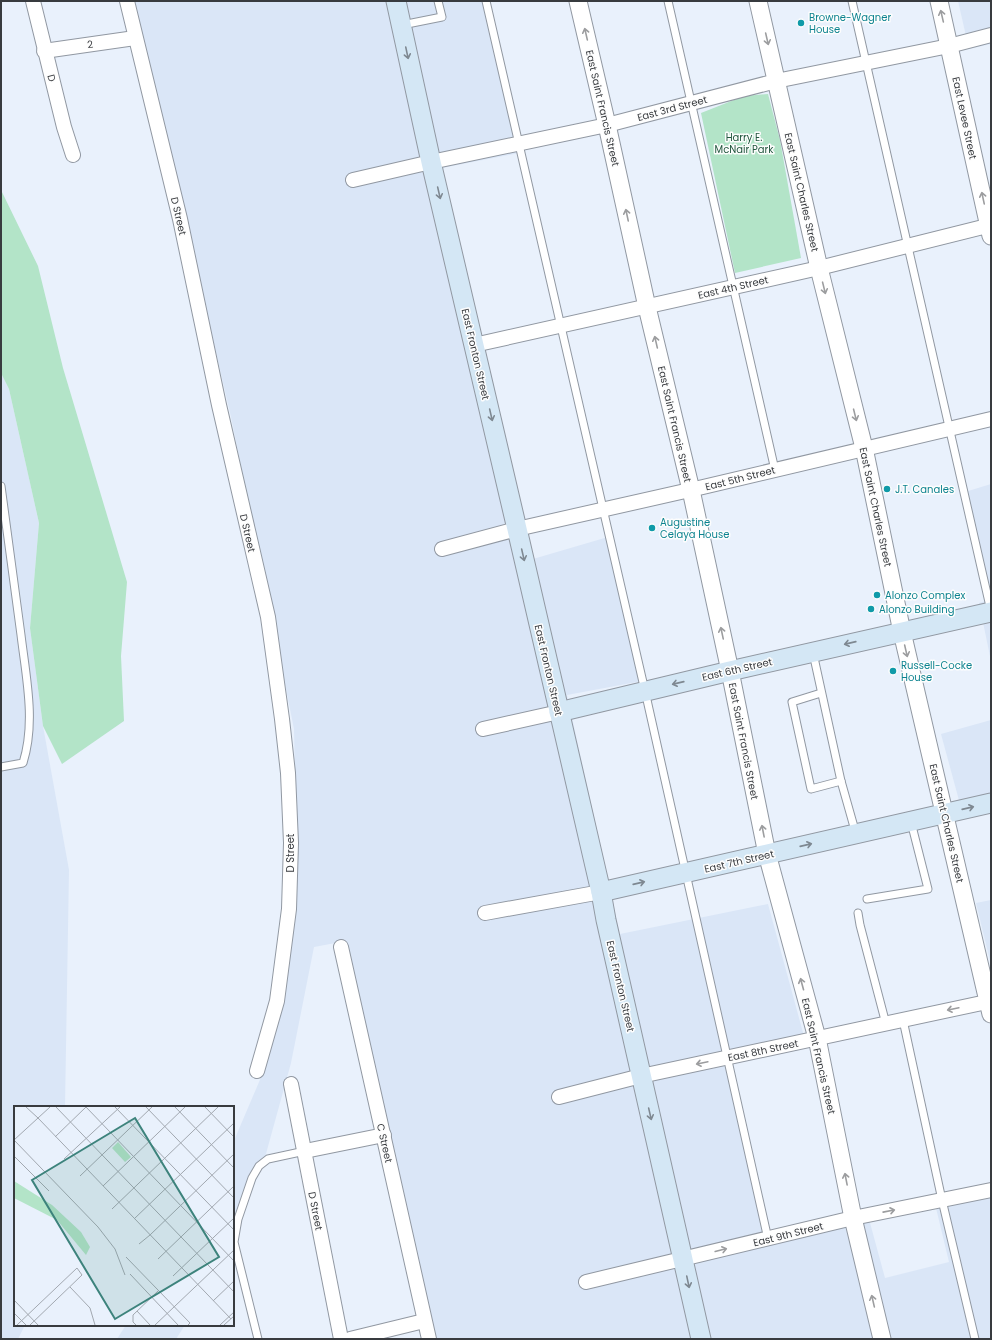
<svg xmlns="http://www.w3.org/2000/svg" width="992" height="1340" font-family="Poppins,sans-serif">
  <rect width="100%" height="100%" fill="#e9f1fc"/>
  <!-- built -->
  <g fill="#dae6f7">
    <path d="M 134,1 L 486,1 L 519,153 L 442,168 L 533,559 L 608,537 L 642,681 L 567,695 L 620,934 L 768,904 L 805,1040 L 727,1057 L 766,1233 L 866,1208 L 885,1278 L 949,1262 L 936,1208 L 991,1198 L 991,1339 L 436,1339 L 346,941 L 314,947 L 291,1063 L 264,1161 L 233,1237 L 233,1143 L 262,1075 L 288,968 L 297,870 L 294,729 L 231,417 Z"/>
    <path d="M 958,1 L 991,1 L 991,44 L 969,49 Z"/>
    <path d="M 1,373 L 9,389 L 39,523 L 30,628 L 43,726 L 69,870 L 65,1107 L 15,1107 L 15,1325 L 25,1325 L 18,1339 L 1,1339 Z"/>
    <path d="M 991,484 L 991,661 L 979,603 L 989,600 L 965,492 Z"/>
    <path d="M 991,720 L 991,795 L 960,804 L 941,734 Z"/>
    <path d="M 991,900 L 991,965 L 976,903 Z"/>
    <path d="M 126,1325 L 185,1325 L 176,1339 L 117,1339 Z"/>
  </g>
  <!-- green -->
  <g fill="#b3e4c8">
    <path d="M 768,94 L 780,140 L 801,258 L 735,273 L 701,113 L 744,96 Z"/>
    <path d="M 1,190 L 38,266 L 63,368 L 127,582 L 121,656 L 124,721 L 62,764 L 43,726 L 30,628 L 39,523 L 9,389 L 1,373 Z"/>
  </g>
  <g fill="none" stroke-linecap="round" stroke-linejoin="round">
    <defs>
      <g id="service">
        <path d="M 486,1 L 645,691 L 768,1239"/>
        <path d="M 668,1 L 775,470"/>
        <path d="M 852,1 L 991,611"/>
        <path d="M 402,25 L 442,17 L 438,1"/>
        <path d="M 1,486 C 8,536 14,586 21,635 C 26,677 36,722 23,763 L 1,767"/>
        <path d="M 813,653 L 841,781 L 856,834"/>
        <path d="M 821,693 L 792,702 L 811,789 L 841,781"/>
        <path d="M 867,899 L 928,889 L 911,822"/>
        <path d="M 858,913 L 860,925 L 886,1024"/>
        <path d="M 903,1020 L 942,1200 L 975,1339"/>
        <path d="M 258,1339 L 234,1242 L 238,1219 L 252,1178 L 259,1166 L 268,1159 L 305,1151"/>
      </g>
      <g id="minor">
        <path d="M 33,1 L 64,127 L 73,155"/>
        <path d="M 127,1 L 180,219 L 219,405 L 268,617 L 282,719 L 288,773 L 291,843 L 289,909 L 277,1001 L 257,1071"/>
        <path d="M 44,51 L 135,38"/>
        <path d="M 353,180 L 431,162 L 607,125 L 776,81 L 949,46 L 991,35"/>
        <path d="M 474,345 L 819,268 L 991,225"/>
        <path d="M 442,549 L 517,529 L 703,487 L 991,419"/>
        <path d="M 483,729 L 559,712"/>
        <path d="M 485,913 L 601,892"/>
        <path d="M 341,947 L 429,1339"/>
        <path d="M 291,1084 L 341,1339"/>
        <path d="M 559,1097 L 641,1076 L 991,1001"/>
        <path d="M 305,1151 L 384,1135"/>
        <path d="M 586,1282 L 853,1218 L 991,1190"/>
        <path d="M 350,1339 L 424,1321"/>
      </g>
      <g id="tertiary">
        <path d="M 578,1 L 607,125 L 647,307 L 691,490 L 730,671 L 767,854 L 817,1038 L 853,1218 L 882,1339"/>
        <path d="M 758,1 L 819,268 L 864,448 L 902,632 L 991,1014"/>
        <path d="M 939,1 L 991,236"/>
      </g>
      <g id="secondary">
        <path d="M 396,1 L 431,162 L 517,529 L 601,892 L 606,920 L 701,1339"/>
        <path d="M 559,712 L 730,671 L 991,612"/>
        <path d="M 601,892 L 991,803"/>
      </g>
    </defs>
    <!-- service casing -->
    <use href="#service" stroke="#9198a2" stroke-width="9"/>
    <!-- minor casing -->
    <use href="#minor" stroke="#9198a2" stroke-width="16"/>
    <!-- tertiary casing -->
    <use href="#tertiary" stroke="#9198a2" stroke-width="19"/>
    <!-- secondary casing -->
    <use href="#secondary" stroke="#9198a2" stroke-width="21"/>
    <!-- service -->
    <use href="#service" stroke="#fff" stroke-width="7"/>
    <!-- minor -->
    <use href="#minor" stroke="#fff" stroke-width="14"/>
    <!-- tertiary -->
    <use href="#tertiary" stroke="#fff" stroke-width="17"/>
    <!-- secondary -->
    <use href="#secondary" stroke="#d4e7f5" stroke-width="19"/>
  </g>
  <!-- one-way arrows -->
  <defs><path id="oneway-shaft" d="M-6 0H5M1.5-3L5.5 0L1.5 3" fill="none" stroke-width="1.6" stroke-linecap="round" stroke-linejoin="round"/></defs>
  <g stroke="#9c9d9f">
    <use href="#oneway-shaft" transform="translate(942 16) rotate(-103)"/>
    <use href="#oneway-shaft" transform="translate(586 34) rotate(-103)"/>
    <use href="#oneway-shaft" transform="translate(767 39) rotate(77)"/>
    <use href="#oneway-shaft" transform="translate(983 198) rotate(-102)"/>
    <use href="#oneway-shaft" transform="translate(627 215) rotate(-102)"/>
    <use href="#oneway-shaft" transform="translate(824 288) rotate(76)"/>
    <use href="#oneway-shaft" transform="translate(656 342) rotate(-103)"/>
    <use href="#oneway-shaft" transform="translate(855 415) rotate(76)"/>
    <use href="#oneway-shaft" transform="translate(722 633) rotate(-102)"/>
    <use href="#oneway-shaft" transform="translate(906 651) rotate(77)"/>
    <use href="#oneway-shaft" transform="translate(763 831) rotate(-101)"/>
    <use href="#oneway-shaft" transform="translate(802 984) rotate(-105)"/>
    <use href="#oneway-shaft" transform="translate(953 1009) rotate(168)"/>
    <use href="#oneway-shaft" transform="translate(702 1063) rotate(168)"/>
    <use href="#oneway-shaft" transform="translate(846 1179) rotate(-101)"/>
    <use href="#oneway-shaft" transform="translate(889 1211) rotate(-11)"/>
    <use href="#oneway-shaft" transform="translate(721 1250) rotate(-14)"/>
    <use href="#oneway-shaft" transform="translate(873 1301) rotate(-103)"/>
  </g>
  <g stroke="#7e8891">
    <use href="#oneway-shaft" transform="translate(407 53) rotate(78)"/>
    <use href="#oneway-shaft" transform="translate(439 193) rotate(77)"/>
    <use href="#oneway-shaft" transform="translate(491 415) rotate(77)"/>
    <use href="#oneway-shaft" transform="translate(523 555) rotate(77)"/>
    <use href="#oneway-shaft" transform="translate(850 643) rotate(167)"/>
    <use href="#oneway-shaft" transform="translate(678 683) rotate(167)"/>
    <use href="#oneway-shaft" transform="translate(968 808) rotate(-13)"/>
    <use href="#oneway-shaft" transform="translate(806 845) rotate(-13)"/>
    <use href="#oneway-shaft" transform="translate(639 883) rotate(-13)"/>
    <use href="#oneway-shaft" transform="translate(650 1114) rotate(77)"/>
    <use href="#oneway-shaft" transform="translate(688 1282) rotate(78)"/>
  </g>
  <!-- markers -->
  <g fill="#0f9aa8" stroke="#fdfdfd" stroke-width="1.5">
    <circle cx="801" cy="23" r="4"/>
    <circle cx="887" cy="489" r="4"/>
    <circle cx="652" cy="528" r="4"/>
    <circle cx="877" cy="595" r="4"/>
    <circle cx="871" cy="609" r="4"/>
    <circle cx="893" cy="671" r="4"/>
  </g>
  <g text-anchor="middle" stroke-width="3" stroke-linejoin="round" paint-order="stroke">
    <!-- culture labels -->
    <g font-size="10" fill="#0d838f" stroke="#fdfdfd" text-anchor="start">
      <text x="809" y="21">Browne-Wagner<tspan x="809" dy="12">House</tspan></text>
      <text x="895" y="493">J.T. Canales</text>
      <text x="660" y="526">Augustine<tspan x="660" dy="12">Celaya House</tspan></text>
      <text x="885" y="599">Alonzo Complex</text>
      <text x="879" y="613">Alonzo Building</text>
      <text x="901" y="669">Russell-Cocke<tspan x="901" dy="12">House</tspan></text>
    </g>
    <!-- street labels -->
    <g font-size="10" fill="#383b3f" stroke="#fdfdfd">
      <text transform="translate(90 44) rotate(-8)" y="4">2</text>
      <text transform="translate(52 78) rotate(75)" y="4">D</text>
      <text transform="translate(603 108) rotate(77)" y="4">East Saint Francis Street</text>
      <text transform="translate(672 108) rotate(-15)" y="4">East 3rd Street</text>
      <text transform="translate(965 118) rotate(78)" y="4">East Levee Street</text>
      <text transform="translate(802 192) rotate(77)" y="4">East Saint Charles Street</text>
      <text transform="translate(179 216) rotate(77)" y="4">D Street</text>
      <text transform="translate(733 287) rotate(-13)" y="4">East 4th Street</text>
      <text transform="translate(476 354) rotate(77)" y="4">East Fronton Street</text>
      <text transform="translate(675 424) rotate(77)" y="4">East Saint Francis Street</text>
      <text transform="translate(740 478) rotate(-14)" y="4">East 5th Street</text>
      <text transform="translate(876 507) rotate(78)" y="4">East Saint Charles Street</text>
      <text transform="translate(248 533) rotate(77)" y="4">D Street</text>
      <text transform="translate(737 669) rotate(-13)" y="4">East 6th Street</text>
      <text transform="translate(549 670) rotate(77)" y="4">East Fronton Street</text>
      <text transform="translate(744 741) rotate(79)" y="4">East Saint Francis Street</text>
      <text transform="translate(947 823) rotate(77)" y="4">East Saint Charles Street</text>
      <text transform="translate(290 853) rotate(-90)" y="4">D Street</text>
      <text transform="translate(739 861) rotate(-13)" y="4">East 7th Street</text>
      <text transform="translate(621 986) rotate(77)" y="4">East Fronton Street</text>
      <text transform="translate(763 1050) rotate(-12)" y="4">East 8th Street</text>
      <text transform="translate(819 1056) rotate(77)" y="4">East Saint Francis Street</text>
      <text transform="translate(385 1143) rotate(77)" y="4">C Street</text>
      <text transform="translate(316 1211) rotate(79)" y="4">D Street</text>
      <text transform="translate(788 1234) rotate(-14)" y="4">East 9th Street</text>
    </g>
    <!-- park labels -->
    <g font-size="10" fill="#21563d" stroke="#fdfdfd">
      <text x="744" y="141">Harry E.<tspan x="744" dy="12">McNair Park</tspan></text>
    </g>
  </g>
  <!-- overview -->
  <g transform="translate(14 1106)">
    <rect width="220" height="220" fill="#e9f1fc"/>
    <path d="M 104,36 L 117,51 L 111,56 L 98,42 ZM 0,75 L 38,99 L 67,126 L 76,141 L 72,149 L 43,114 L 0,92 Z" fill="#b3e4c8"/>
    <path fill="none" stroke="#a2a8b0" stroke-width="1" d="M 12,1 L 24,12M 42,1 L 220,186M 72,1 L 220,155M 101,1 L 220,124M 132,1 L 220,92M 161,1 L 220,62M 191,1 L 220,31M 24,12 L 217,213M 41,31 L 72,1M 0,34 L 84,121 L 101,143 L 111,169M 0,34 L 36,1M 0,50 L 35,85M 50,53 L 106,1M 66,70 L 138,1M 89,80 L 171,1M 98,103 L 204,1M 120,113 L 220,17M 136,129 L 220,48M 125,138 L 136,129M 112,151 L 176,217 L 174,219M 144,153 L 220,80M 116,168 L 164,219M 159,170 L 220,112M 56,181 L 76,202 L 81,219M 0,194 L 24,219M 199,195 L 220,175M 123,205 L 136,219M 0,207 L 12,219M 3,219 L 63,162 L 68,169 L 16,219M 122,219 L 119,216 L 119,209 L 144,185M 141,219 L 220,144M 206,219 L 220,206M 210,219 L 220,210"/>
    <path fill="#3d837c" fill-opacity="0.15" stroke="#3d837c" stroke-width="2" d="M 121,12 L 205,151 L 101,213 L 18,74 Z"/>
    <rect width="220" height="220" fill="none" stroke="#383b3f" stroke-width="2"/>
  </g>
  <!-- border -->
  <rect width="992" height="1340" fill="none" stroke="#383b3f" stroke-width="4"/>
</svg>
